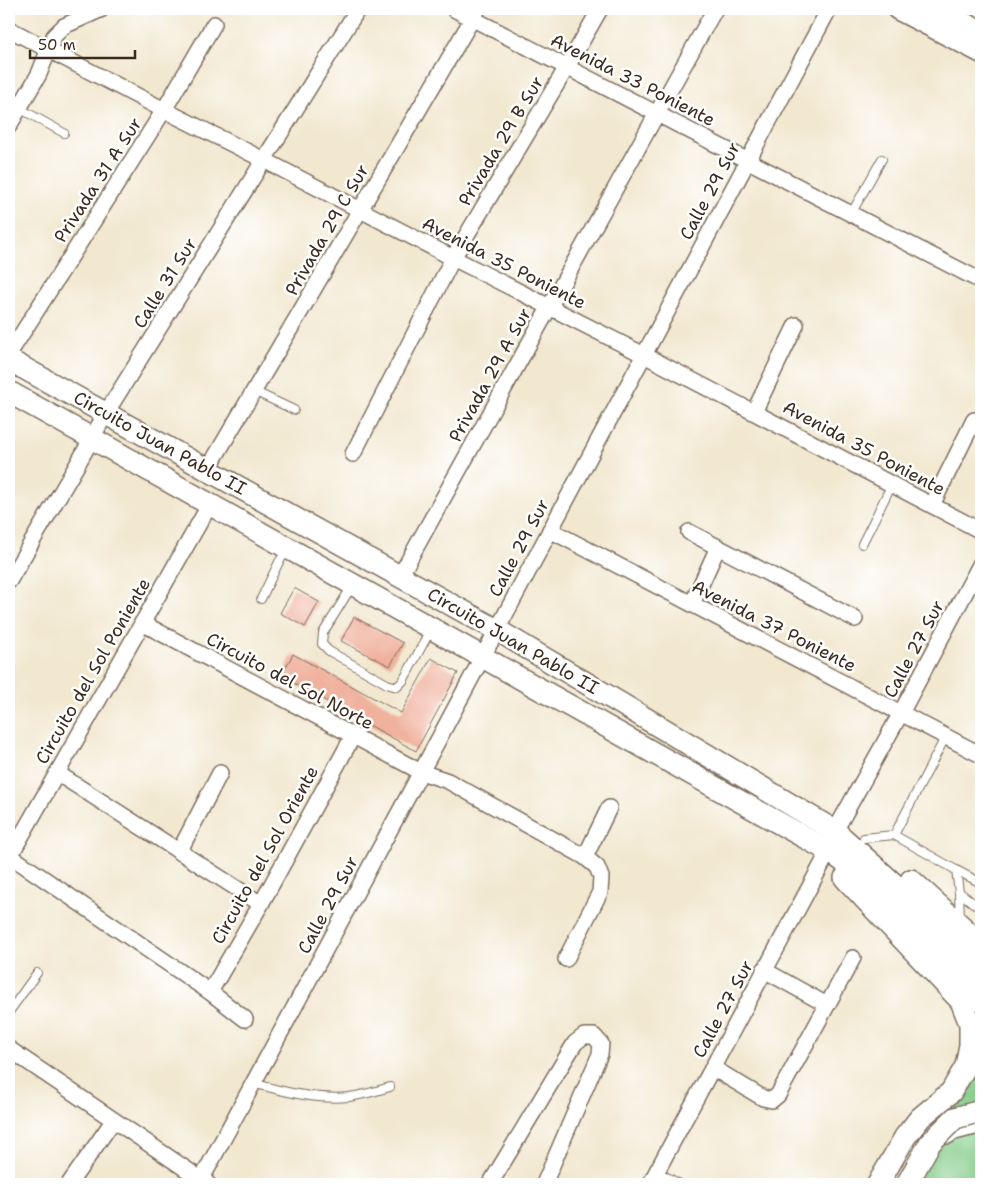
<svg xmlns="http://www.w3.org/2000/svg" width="990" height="1193" font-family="'Shantell Sans',sans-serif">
  <rect width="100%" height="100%" fill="#fff"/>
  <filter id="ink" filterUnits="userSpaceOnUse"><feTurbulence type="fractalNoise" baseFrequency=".02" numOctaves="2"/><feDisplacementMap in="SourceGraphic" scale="10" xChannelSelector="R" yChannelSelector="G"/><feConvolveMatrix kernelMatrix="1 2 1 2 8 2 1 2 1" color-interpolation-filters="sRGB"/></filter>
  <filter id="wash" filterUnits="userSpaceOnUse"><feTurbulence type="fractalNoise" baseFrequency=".0096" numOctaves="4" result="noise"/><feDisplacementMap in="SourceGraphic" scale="20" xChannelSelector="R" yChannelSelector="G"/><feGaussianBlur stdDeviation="1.12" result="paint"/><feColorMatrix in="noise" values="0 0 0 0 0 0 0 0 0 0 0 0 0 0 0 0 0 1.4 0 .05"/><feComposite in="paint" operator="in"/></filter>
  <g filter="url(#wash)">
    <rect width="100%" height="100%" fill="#f2e8d0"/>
    <!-- green -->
    <path fill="#82cb87" stroke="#5e7a52" d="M 981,1071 L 981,1184 L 901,1184 L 934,1125 L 970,1091 Z"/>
    <g id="blocks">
      <!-- building -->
      <g fill="#f0b19d">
        <path d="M 294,588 L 319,602 L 305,627 L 280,613 Z"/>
        <path d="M 354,617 L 403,643 L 390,666 L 341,641 Z"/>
        <path d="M 293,654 L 401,713 L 431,658 L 458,673 L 416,751 L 281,676 Z"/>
      </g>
    </g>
  </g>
  <g filter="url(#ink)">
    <use href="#blocks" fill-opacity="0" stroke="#7b6c5c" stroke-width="1"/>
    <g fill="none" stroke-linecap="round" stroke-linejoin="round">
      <defs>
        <g id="lane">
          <path d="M 19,108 L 64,133"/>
          <path d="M 851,214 L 882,159"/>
          <path d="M 254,390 L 260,394 L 294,410"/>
          <path d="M 862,544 L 892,484"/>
          <path d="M 352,586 L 323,633 L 322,644 L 329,651 L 387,684 L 397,687 L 403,681 L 430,631"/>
          <path d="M 261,599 L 279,562 L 287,550"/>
          <path d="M 894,835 L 946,736"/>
          <path d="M 864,838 L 894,835 L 956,870 L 959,892 L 960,919"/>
          <path d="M 956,870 L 981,883"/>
          <path d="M 959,892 L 981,909"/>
          <path d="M 9,1012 L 37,973"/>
          <path d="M 253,1083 C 284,1092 317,1100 349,1097 C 363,1095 377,1091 390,1087"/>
          <path d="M 657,1172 L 680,1184"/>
        </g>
        <g id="street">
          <path d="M 454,9 L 981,281"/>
          <path d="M 9,29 L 164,110 L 264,160 L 453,258 L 644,355 L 981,531"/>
          <path d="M 9,126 L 39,74 L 54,36 L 64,26 L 102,9"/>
          <path d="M 9,354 L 164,110 L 214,24"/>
          <path d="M 754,412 L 796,325"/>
          <path d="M 353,454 L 453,258 L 567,67 L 600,9"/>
          <path d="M 208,469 L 478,9"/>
          <path d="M 932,505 L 974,420"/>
          <path d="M 550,530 L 981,755"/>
          <path d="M 689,532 L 855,619"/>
          <path d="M 400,576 L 715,9"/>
          <path d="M 9,581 L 77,465 L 106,413 L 358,9"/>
          <path d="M 692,604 L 718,547"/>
          <path d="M 142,623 L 421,772 L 448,781 L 585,857 L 597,867 L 601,877 L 600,892 L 566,959"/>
          <path d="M 57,773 L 261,904"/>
          <path d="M 835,831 L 901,713 L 981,563"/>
          <path d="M 179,852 L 220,773"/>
          <path d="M 9,855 L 210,992 L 245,1019"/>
          <path d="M 10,856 L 210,504"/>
          <path d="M 585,857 L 609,808"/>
          <path d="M 764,970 L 827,1005"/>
          <path d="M 210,992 L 261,904 L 353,736"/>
          <path d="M 9,1049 L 208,1184"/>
          <path d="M 713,1068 L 763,1098 L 772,1100 L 778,1095 L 853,958"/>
          <path d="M 69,1184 L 113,1121"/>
          <path d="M 199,1184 L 421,772 L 829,9"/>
          <path d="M 490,1184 L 575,1043 L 584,1036 L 594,1036 L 601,1044 L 600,1054 L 544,1184"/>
          <path d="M 650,1184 L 829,851"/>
        </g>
        <g id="secondary">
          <path d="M 898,9 L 981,52"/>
          <path d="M 936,9 L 981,32"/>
          <path d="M 9,360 L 497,630 L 835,831 L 903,892 L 971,958 L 981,972"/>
          <path d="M 9,392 L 829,851 L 854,869 L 895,907 L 958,971 L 981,1001"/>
          <path d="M 845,878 L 961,1001 L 970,1024 L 970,1045 L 966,1066 L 951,1092 L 920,1118 L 905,1137 L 878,1184"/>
          <path d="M 911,880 L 981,944"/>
          <path d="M 947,1133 L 950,1130 L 974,1124 L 981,1124"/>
        </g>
      </defs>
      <!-- lane casing -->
      <use href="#lane" stroke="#7b6c5c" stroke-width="10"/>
      <!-- street casing -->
      <use href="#street" stroke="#7b6c5c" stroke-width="18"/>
      <!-- secondary casing -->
      <use href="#secondary" stroke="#7b6c5c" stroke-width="24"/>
      <!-- lane -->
      <use href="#lane" stroke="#fff" stroke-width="8"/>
      <!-- street -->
      <use href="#street" stroke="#fff" stroke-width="15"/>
      <!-- secondary -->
      <use href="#secondary" stroke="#fff" stroke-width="21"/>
      <defs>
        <path id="secondary-bridge" d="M 907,1184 L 930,1143 L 955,1118 L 981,1111"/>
      </defs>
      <!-- secondary-bridge casing -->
      <use href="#secondary-bridge" stroke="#7b6c5c" stroke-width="24" stroke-linecap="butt"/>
      <!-- secondary-bridge -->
      <use href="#secondary-bridge" stroke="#fff" stroke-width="21"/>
    </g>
  </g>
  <g text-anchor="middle" stroke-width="5" stroke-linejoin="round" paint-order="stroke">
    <!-- street labels -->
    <g font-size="18" fill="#3b2a1e" stroke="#fff">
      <text transform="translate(633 80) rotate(27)" y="6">Avenida 33 Poniente</text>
      <text transform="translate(501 141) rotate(-59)" y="6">Privada 29 B Sur</text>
      <text transform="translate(98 180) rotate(-57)" y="6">Privada 31 A Sur</text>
      <text transform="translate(710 191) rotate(-62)" y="6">Calle 29 Sur</text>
      <text transform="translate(327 230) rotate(-60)" y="6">Privada 29 C Sur</text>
      <text transform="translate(504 263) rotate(27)" y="6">Avenida 35 Poniente</text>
      <text transform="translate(165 283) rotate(-58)" y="6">Calle 31 Sur</text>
      <text transform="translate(490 375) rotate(-61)" y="6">Privada 29 A Sur</text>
      <text transform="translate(160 443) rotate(29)" y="6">Circuito Juan Pablo II</text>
      <text transform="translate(864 448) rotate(28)" y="6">Avenida 35 Poniente</text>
      <text transform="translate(519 548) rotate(-62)" y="6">Calle 29 Sur</text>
      <text transform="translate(774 626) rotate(27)" y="6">Avenida 37 Poniente</text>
      <text transform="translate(513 641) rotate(30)" y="6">Circuito Juan Pablo II</text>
      <text transform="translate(914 649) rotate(-62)" y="6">Calle 27 Sur</text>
      <text transform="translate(93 671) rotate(-60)" y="6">Circuito del Sol Poniente</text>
      <text transform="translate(290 681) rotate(28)" y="6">Circuito del Sol Norte</text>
      <text transform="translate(265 855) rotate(-61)" y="6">Circuito del Sol Oriente</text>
      <text transform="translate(328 905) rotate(-62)" y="6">Calle 29 Sur</text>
      <text transform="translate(723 1009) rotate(-62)" y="6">Calle 27 Sur</text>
    </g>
  </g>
  <!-- margin -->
  <rect width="990" height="1193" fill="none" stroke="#fff" stroke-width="30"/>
  <!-- scale -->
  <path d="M30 50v8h105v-8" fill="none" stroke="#3b2a1e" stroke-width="2.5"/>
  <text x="38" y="50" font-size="15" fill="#3b2a1e" stroke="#ffffff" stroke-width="4" paint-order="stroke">50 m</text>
</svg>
